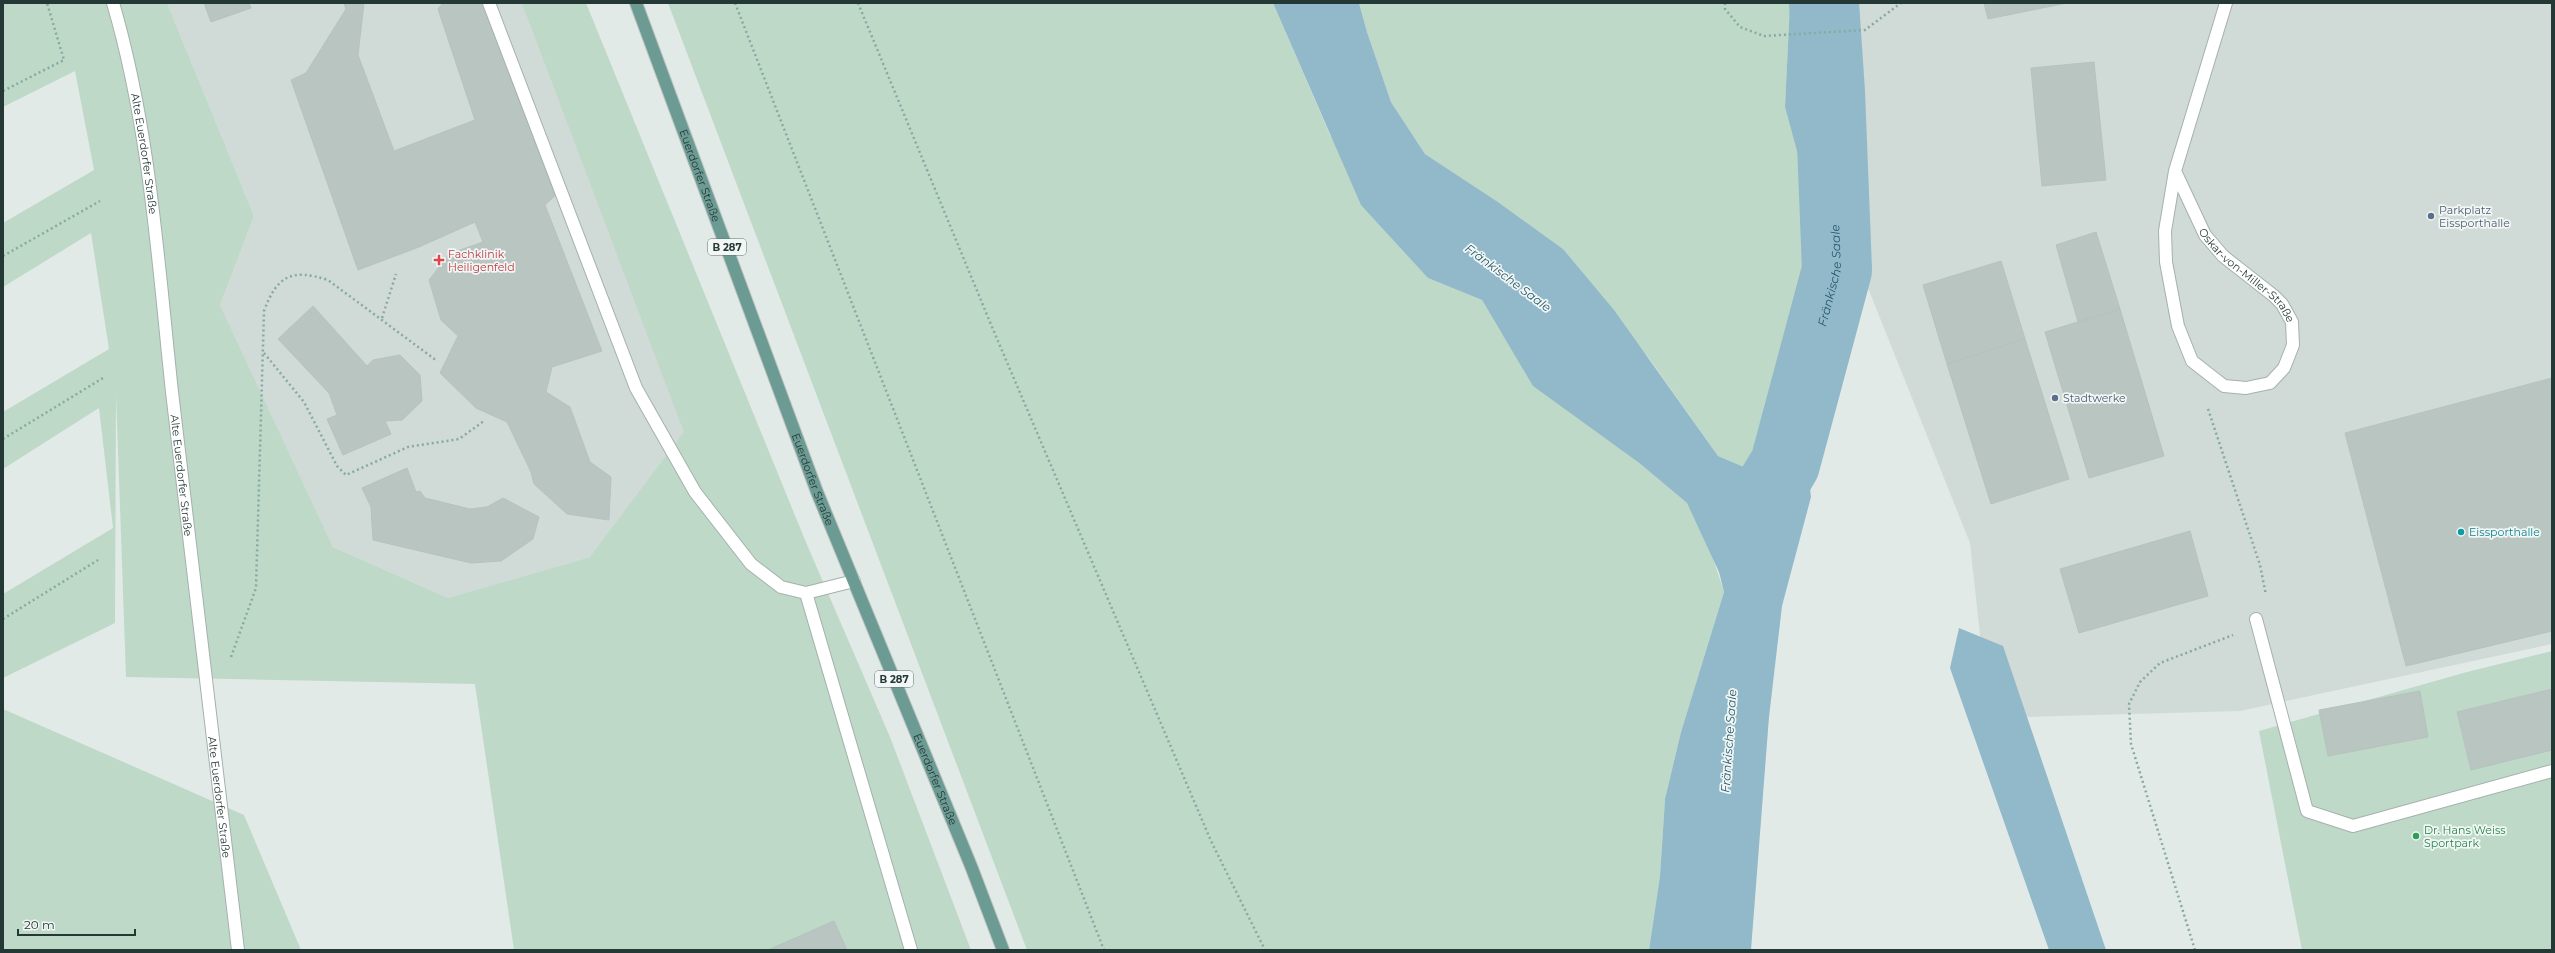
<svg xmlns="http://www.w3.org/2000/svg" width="2555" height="953" font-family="Montserrat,sans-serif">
  <rect width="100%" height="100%" fill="#e2eae8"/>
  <!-- built -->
  <g fill="#d0dad7">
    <path d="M 167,3 L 551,3 L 706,446 L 590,557 L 448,598 L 333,547 L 220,305 L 254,216 Z"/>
    <path d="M 1855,3 L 2552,3 L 2552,644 L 2240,711 L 1989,718 L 1970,543 L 1868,288 Z"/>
  </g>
  <!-- green -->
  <g fill="#bed9c8">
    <path d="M 3,3 L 167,3 L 254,216 L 220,305 L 333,547 L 448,598 L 590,557 L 684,432 L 522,3 L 586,3 L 805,540 L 890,737 L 971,950 L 514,950 L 475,684 L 126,677 L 116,394 L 115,623 L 3,678 L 3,594 L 113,528 L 99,408 L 3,469 L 3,412 L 109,349 L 91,233 L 3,287 L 3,223 L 94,170 L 75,71 L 3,107 Z"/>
    <path d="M 668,3 L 1273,3 L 1330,135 L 1428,278 L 1482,300 L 1502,334 L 1638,462 L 1687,503 L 1710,549 L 1724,592 L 1681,732 L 1665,799 L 1660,876 L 1649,950 L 1027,950 Z"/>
    <path d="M 1359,3 L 1790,3 L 1785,107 L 1824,251 L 1758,473 L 1718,456 L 1651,361 L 1563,249 L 1498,202 L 1425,154 L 1391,102 L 1367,32 Z"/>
    <path d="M 2552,651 L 2552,950 L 2302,950 L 2259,731 L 2467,672 Z"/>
    <path d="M 3,709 L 244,815 L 301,950 L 3,950 Z"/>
  </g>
  <!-- water -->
  <g fill="#91b9c9">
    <path d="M 1273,3 L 1359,3 L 1367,32 L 1391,102 L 1425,154 L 1498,202 L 1563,249 L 1614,310 L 1718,456 L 1758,473 L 1801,410 L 1811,497 L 1782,606 L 1769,717 L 1751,950 L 1649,950 L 1660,876 L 1665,799 L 1681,732 L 1724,592 L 1719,572 L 1687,503 L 1638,462 L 1533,386 L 1482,300 L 1428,278 L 1361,205 Z"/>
    <path d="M 1790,3 L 1845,3 L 1855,251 L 1824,251 L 1785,107 Z"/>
    <path d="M 1959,628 L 2003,646 L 2106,950 L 2049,950 L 1950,668 Z"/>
  </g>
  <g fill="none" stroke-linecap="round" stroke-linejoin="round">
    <!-- river -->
    <path stroke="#91b9c9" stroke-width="70" id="s1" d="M 1762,502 L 1785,464 L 1837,270 L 1830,92 L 1824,3"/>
  </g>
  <!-- building -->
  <g fill="#b8c5c1" stroke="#b5c3bf">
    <path d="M 204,3 L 249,3 L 251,8 L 211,22 Z"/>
    <path d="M 344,3 L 364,3 L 358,55 L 394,151 L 475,120 L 438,9 L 443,3 L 486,3 L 559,192 L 545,205 L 602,351 L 552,367 L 546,392 L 570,407 L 590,462 L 611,477 L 609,520 L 567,514 L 534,484 L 531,472 L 507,422 L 476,408 L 440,373 L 458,336 L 441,320 L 429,280 L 449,254 L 483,242 L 475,222 L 419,247 L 358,270 L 291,80 L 306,73 L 346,9 Z"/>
    <path d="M 1984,3 L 2067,3 L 1988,19 Z"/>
    <path d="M 2094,62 L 2106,180 L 2042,186 L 2031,68 Z"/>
    <path d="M 2096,232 L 2120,309 L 2078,322 L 2056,245 Z"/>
    <path d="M 2001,261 L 2025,339 L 1947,364 L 1923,285 Z"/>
    <path d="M 313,306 L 367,366 L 373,360 L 400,355 L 420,375 L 422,401 L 402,420 L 385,421 L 391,434 L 343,455 L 327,419 L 337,415 L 329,393 L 278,339 Z"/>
    <path d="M 2120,309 L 2164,456 L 2089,478 L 2045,332 Z"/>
    <path d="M 2025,339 L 2069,479 L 1991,504 L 1947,364 Z"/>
    <path d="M 2552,378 L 2552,631 L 2406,666 L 2345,433 Z"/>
    <path d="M 407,468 L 416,492 L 420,491 L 425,498 L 470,509 L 487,507 L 503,498 L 539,517 L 533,539 L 501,561 L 471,563 L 373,540 L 371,507 L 362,488 Z"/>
    <path d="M 2190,531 L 2208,596 L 2079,633 L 2060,569 Z"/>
    <path d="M 2552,689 L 2552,750 L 2471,770 L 2457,712 Z"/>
    <path d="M 2420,691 L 2428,737 L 2328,756 L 2319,710 Z"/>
    <path d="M 834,921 L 847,950 L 768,950 Z"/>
  </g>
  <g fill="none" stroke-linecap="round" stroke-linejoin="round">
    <defs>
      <g id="minor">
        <path id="s2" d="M 113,3 C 150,129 158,262 172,392 C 193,578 215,764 238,950"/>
        <path d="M 489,3 L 636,388 L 695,492 L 751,564 L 781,587 L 806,593 L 854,581"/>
        <path id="s3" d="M 2175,171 L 2205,235 L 2223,256 L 2274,296 L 2282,304 L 2292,322 L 2293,345 L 2284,368 L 2270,383 L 2246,388 L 2224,386 L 2192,361 L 2178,326 L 2166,262 L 2165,231 L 2175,171 L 2226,3"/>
        <path d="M 806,593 L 911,950"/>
        <path d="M 2256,619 L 2307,811 L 2353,826 L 2552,771"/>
      </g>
      <g id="major">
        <path id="s4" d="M 636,3 L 817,492 L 971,866 L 1003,950"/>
      </g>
    </defs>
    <!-- minor casing -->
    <use href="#minor" stroke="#a5b1af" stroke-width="14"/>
    <!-- major casing -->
    <use href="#major" stroke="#bdc4c3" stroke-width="14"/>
    <!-- path -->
    <g stroke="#86aaa3" stroke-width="2.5" stroke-dasharray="2 3" stroke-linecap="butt">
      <path d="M 735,3 L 1104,950"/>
      <path d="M 858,3 L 992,327 L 1211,841 L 1265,950"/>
      <path d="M 1725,3 L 1725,9 L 1740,27 L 1764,36 L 1865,30 L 1901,3"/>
      <path d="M 3,91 L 64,60 L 47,3"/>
      <path d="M 3,256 L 100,201"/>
      <path d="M 382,318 L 396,274"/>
      <path d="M 264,353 L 304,402 L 337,466 L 346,475 L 408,447 L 459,439 L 484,421"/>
      <path d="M 2208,409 L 2260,565 L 2266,595"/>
      <path d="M 3,439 L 103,378"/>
      <path d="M 3,619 L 98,560"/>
      <path d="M 231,657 L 256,588 L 264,311 C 277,276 291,268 328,280 L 437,361"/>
      <path d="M 2195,950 L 2131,744 L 2129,704 L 2140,682 L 2160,663 L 2233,635"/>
    </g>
    <!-- minor -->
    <use href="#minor" stroke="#fff" stroke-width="12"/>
    <!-- major -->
    <use href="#major" stroke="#6c9b94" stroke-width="12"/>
  </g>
  <!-- markers -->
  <g fill="#5c6f8a" stroke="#f2f7f5" stroke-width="1.5">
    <circle cx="2431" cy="216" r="4"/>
    <circle cx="2055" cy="398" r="4"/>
  </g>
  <path fill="#e0444e" stroke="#f2f7f5" stroke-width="1.5" d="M437 254h4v4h4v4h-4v4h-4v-4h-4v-4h4z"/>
  <circle fill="#0f9aa8" stroke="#f2f7f5" stroke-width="1.5" cx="2461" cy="532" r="4"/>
  <circle fill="#2e9e5b" stroke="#f2f7f5" stroke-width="1.5" cx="2416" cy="836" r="4"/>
  <g text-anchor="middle" stroke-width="3.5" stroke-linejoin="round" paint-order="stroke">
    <!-- shield labels -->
    <g fill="#f2f7f5" stroke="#62726f" stroke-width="1">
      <rect x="708" y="239" width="38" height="16" rx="3"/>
      <rect x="875" y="671" width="38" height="16" rx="3"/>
    </g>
    <g font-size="10" font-weight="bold" fill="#243936">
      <text x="727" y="251">B 287</text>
      <text x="894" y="683">B 287</text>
    </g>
    <!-- street labels -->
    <g font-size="11" fill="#243936" stroke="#f2f7f5">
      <text dy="4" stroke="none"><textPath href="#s2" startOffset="154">Alte Euerdorfer Straße</textPath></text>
      <text dy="4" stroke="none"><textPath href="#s4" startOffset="184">Euerdorfer Straße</textPath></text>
      <text dy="4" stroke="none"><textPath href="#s3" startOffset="129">Oskar-von-Miller-Straße</textPath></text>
      <text dy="4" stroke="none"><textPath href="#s2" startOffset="478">Alte Euerdorfer Straße</textPath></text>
      <text dy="4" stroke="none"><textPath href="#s4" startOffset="508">Euerdorfer Straße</textPath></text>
      <text dy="4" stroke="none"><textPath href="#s4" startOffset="832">Euerdorfer Straße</textPath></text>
      <text dy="4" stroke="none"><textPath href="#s2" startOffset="802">Alte Euerdorfer Straße</textPath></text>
    </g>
    <!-- service labels -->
    <g font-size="11" fill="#4e5e75" stroke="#f2f7f5" text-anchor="start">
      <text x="2439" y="214">Parkplatz<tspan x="2439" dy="13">Eissporthalle</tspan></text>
      <text x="2063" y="402">Stadtwerke</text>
    </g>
    <!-- health labels -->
    <g font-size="11" fill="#be3a42" stroke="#f2f7f5" text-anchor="start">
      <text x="448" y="258">Fachklinik<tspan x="448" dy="13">Heiligenfeld</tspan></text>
    </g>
    <!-- culture labels -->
    <g font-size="11" fill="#0d838f" stroke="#f2f7f5" text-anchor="start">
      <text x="2469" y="536">Eissporthalle</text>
    </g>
    <!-- leisure labels -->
    <g font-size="11" fill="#27864d" stroke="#f2f7f5" text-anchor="start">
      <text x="2424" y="834">Dr. Hans Weiss<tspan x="2424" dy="13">Sportpark</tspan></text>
    </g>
    <!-- water labels -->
    <g font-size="12" font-style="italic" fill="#26596e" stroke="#f2f7f5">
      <text dy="4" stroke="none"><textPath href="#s1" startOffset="239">Fränkische Saale</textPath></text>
      <text transform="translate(1508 278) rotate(37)" y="4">Fränkische Saale</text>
      <text transform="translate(1729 741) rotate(-86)" y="4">Fränkische Saale</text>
    </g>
  </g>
  <!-- border -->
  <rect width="2555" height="953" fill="none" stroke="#243936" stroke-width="8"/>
  <!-- scale -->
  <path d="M18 929v6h117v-6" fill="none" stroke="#243936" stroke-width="2"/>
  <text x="24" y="929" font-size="12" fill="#243936" stroke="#f2f7f5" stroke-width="3" paint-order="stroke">20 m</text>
</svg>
